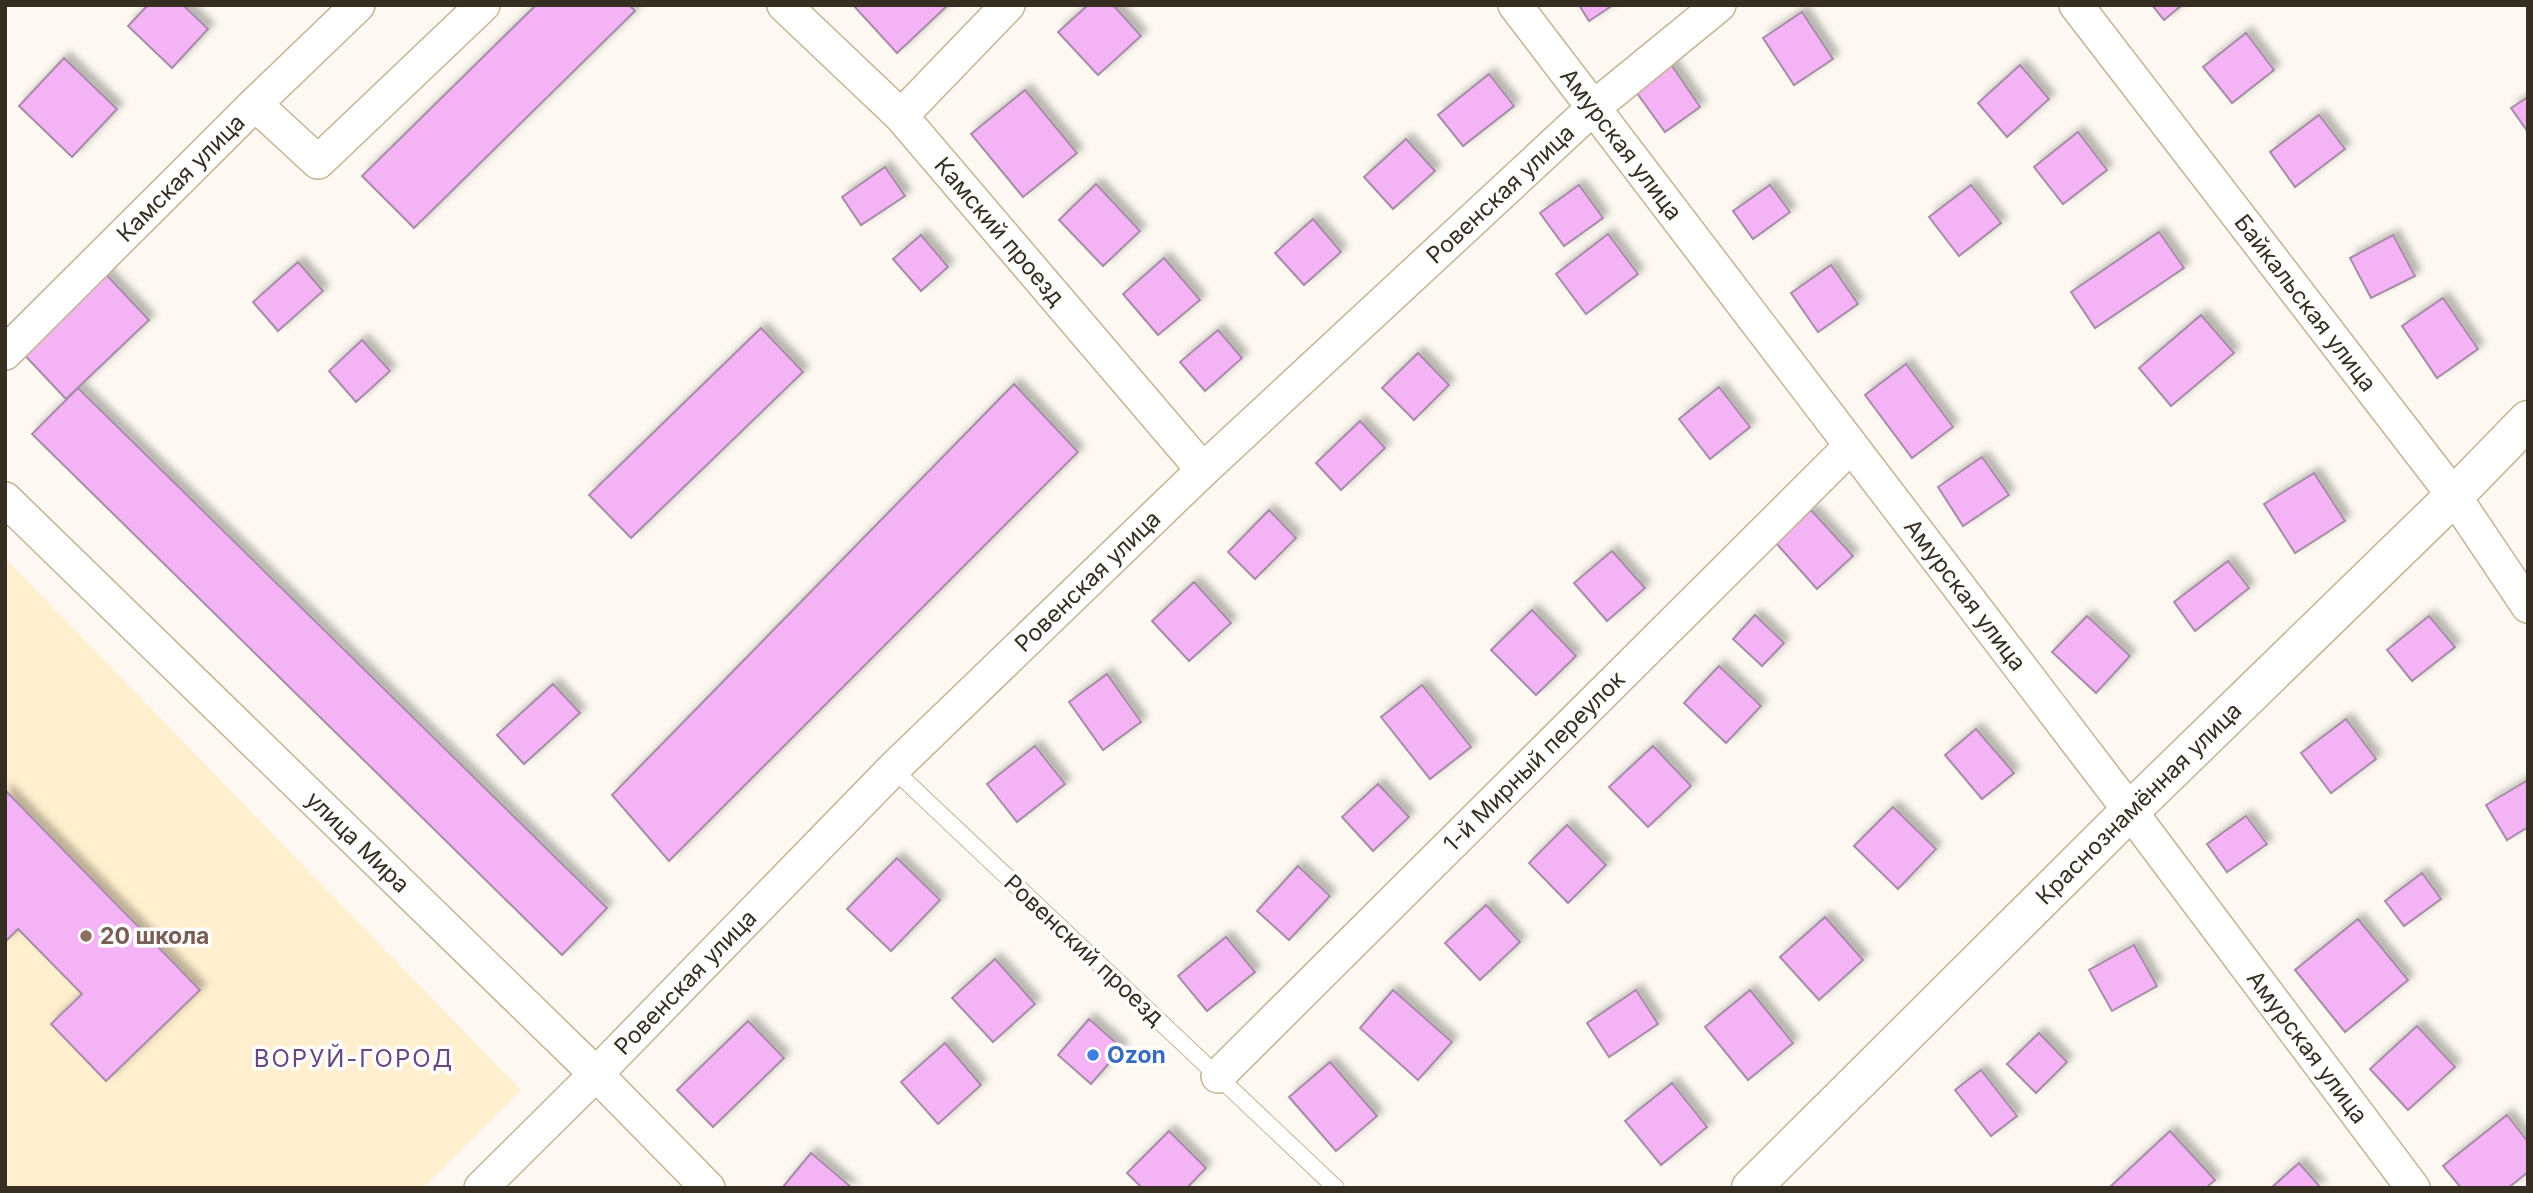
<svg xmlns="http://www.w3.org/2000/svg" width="2533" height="1193" font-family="Inter,sans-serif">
  <defs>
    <filter id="shadow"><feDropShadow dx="6" dy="-6" stdDeviation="3.5" flood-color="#0004"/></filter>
  </defs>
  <rect width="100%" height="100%" fill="#fdf9f2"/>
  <!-- built -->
  <path fill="#ffefce" d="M 5,558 L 521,1090 L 423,1188 L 5,1188 Z"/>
  <!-- building -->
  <g fill="#f4b3f4" stroke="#a68ca6" stroke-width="2" filter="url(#shadow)">
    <path d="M 148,5 L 183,5 L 208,29 L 172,68 L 128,26 Z"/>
    <path d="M 536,5 L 629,5 L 635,11 L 414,228 L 362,176 Z"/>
    <path d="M 853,5 L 948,5 L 897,53 Z"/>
    <path d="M 1088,5 L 1113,5 L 1141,36 L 1098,75 L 1058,32 Z"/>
    <path d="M 1579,5 L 1613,5 L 1589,21 Z"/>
    <path d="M 2152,5 L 2182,5 L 2164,20 Z"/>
    <path d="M 1802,12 L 1833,59 L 1794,85 L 1763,38 Z"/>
    <path d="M 2246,33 L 2274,70 L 2232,103 L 2203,67 Z"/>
    <path d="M 1666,57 L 1700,107 L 1665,132 L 1629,82 Z"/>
    <path d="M 64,58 L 117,109 L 72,157 L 19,106 Z"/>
    <path d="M 2020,65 L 2049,99 L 2007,137 L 1978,103 Z"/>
    <path d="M 1489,74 L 1514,106 L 1463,146 L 1438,115 Z"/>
    <path d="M 1025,90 L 1077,153 L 1023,197 L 971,134 Z"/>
    <path d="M 2528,97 L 2528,132 L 2511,108 Z"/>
    <path d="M 2319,115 L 2345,149 L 2295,187 L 2270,152 Z"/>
    <path d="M 2078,132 L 2107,170 L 2063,204 L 2034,167 Z"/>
    <path d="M 1406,139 L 1435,171 L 1393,209 L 1364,177 Z"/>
    <path d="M 885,167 L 905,196 L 861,225 L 842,197 Z"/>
    <path d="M 1096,184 L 1140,231 L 1103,266 L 1059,220 Z"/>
    <path d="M 1579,185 L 1603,218 L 1564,246 L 1540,213 Z"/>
    <path d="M 1770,185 L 1790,212 L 1753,239 L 1733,211 Z"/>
    <path d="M 1971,185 L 2001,223 L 1959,256 L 1929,217 Z"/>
    <path d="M 1313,219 L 1341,252 L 1304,285 L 1275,253 Z"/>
    <path d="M 2159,232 L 2184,268 L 2095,328 L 2071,292 Z"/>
    <path d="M 1608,234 L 1638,274 L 1586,314 L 1556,274 Z"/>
    <path d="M 921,235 L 948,267 L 921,291 L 893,259 Z"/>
    <path d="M 2393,235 L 2415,276 L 2371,298 L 2350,258 Z"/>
    <path d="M 1164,258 L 1200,300 L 1158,335 L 1123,294 Z"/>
    <path d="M 298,262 L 323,291 L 278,331 L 253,302 Z"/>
    <path d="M 1831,265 L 1858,304 L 1818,332 L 1791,293 Z"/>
    <path d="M 99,267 L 149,320 L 66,399 L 16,346 Z"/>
    <path d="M 2443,298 L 2478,349 L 2437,378 L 2402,326 Z"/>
    <path d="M 2201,315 L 2234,353 L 2171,406 L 2139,368 Z"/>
    <path d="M 761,328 L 803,372 L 631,538 L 589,495 Z"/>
    <path d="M 1218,330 L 1242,358 L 1205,391 L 1180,362 Z"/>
    <path d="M 362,340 L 390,371 L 356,402 L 329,371 Z"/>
    <path d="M 1418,353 L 1449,385 L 1414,420 L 1382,388 Z"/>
    <path d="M 1906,364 L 1953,427 L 1912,458 L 1865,395 Z"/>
    <path d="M 1014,384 L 1078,452 L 669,861 L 612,795 Z"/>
    <path d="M 1719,387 L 1750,427 L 1710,459 L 1679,419 Z"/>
    <path d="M 78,388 L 607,908 L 562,955 L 32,434 Z"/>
    <path d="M 1360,421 L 1385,448 L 1341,490 L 1316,463 Z"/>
    <path d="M 1982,457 L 2009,495 L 1963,526 L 1938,487 Z"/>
    <path d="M 2314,473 L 2345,521 L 2295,553 L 2264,504 Z"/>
    <path d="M 1269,510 L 1296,538 L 1255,579 L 1228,552 Z"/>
    <path d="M 1811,510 L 1853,556 L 1817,589 L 1776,543 Z"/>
    <path d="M 1612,551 L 1645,588 L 1607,621 L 1574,583 Z"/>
    <path d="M 2228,561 L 2249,588 L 2195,631 L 2174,602 Z"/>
    <path d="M 1194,582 L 1231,623 L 1189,661 L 1152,621 Z"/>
    <path d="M 1532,610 L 1576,656 L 1536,695 L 1491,650 Z"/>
    <path d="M 1755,615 L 1784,643 L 1762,666 L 1733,639 Z"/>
    <path d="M 2087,616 L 2130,656 L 2096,693 L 2052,652 Z"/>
    <path d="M 2429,616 L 2455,647 L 2412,681 L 2387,650 Z"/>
    <path d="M 1719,666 L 1761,706 L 1726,743 L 1684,703 Z"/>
    <path d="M 1107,674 L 1141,722 L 1103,750 L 1069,702 Z"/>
    <path d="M 553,684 L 580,713 L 524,764 L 497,735 Z"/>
    <path d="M 1422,685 L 1471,747 L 1430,779 L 1381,717 Z"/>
    <path d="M 2346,719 L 2376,759 L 2331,793 L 2301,753 Z"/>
    <path d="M 1976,729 L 2014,773 L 1982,799 L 1945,755 Z"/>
    <path d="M 1035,746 L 1065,784 L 1017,822 L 987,784 Z"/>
    <path d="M 1653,746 L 1691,786 L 1648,827 L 1609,787 Z"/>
    <path d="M 2528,780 L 2528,827 L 2507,840 L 2486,805 Z"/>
    <path d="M 1378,784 L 1409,817 L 1373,851 L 1342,817 Z"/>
    <path d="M 5,790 L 200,990 L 106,1081 L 51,1024 L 82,994 L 18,929 L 5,942 Z"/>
    <path d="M 1893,807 L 1936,849 L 1898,889 L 1854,846 Z"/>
    <path d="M 2246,816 L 2267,844 L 2227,872 L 2207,844 Z"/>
    <path d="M 1567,825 L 1606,865 L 1568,903 L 1529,863 Z"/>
    <path d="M 897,858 L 940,900 L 891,951 L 847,909 Z"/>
    <path d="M 1298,866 L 1330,896 L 1289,940 L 1257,911 Z"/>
    <path d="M 2422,873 L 2441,899 L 2404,926 L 2385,901 Z"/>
    <path d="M 1486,905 L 1520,942 L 1480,980 L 1445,943 Z"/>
    <path d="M 1825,917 L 1863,960 L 1819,1000 L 1780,957 Z"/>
    <path d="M 2358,919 L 2408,980 L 2345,1032 L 2295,970 Z"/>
    <path d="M 1226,937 L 1255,972 L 1207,1011 L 1178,976 Z"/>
    <path d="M 2134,945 L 2157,986 L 2112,1011 L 2089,970 Z"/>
    <path d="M 995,959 L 1035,1004 L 993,1042 L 952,998 Z"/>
    <path d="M 1393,990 L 1452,1042 L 1418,1080 L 1360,1028 Z"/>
    <path d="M 1636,990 L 1658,1024 L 1609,1057 L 1587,1023 Z"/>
    <path d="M 1750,990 L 1793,1043 L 1748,1080 L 1705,1027 Z"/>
    <path d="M 1089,1019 L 1122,1048 L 1091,1084 L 1058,1055 Z"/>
    <path d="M 748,1021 L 784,1058 L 713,1127 L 677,1090 Z"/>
    <path d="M 2417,1026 L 2455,1067 L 2408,1110 L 2370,1069 Z"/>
    <path d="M 2039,1033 L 2067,1062 L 2036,1093 L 2007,1064 Z"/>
    <path d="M 945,1043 L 981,1085 L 938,1124 L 901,1082 Z"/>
    <path d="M 1330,1062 L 1377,1116 L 1336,1151 L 1289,1097 Z"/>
    <path d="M 1981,1070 L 2017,1116 L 1991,1136 L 1955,1090 Z"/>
    <path d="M 1672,1083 L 1707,1127 L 1661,1165 L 1625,1121 Z"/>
    <path d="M 2507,1115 L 2528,1142 L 2528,1172 L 2508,1188 L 2461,1188 L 2443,1166 Z"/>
    <path d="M 1169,1131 L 1206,1168 L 1187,1188 L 1142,1188 L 1127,1173 Z"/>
    <path d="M 2170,1131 L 2215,1180 L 2206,1188 L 2112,1188 L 2111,1186 Z"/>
    <path d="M 811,1153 L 852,1188 L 782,1188 Z"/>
    <path d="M 2299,1163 L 2321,1188 L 2271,1188 Z"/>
  </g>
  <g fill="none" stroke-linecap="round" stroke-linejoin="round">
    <defs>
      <path id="service" d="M 893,769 L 1336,1188"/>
      <g id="minor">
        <path id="s1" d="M 784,5 L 901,116 L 1203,470"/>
        <path id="s2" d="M 1515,5 L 2130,811 L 2413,1188"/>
        <path id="s3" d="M 2076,5 L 2454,496 L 2528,606"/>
        <path d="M 255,104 L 318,162 L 483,5"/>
        <path d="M 901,116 L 1008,5"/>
        <path id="s4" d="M 5,353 L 255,104 L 358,5"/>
        <path id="s5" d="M 5,499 L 596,1074 L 708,1188"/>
        <path id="s6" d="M 1218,1076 L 1851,446"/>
        <path id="s7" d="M 481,1188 L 596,1074 L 893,769 L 1203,470 L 1593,108 L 1719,5"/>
      </g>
      <g id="tertiary">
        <path id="s8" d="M 1751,1188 L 2130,811 L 2454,496 L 2528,420"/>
      </g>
    </defs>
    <!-- service casing -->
    <use href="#service" stroke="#c3b493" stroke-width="18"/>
    <!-- minor casing -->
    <use href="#minor" stroke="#c3b493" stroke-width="36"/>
    <!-- tertiary casing -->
    <use href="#tertiary" stroke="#c3b493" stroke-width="41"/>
    <!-- service -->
    <use href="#service" stroke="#fff" stroke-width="16"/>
    <!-- minor -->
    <use href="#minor" stroke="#fff" stroke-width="33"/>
    <!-- tertiary -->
    <use href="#tertiary" stroke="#fff" stroke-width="38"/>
  </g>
  <!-- markers -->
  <circle fill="#8d6e63" stroke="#fff" stroke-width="2.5" cx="86" cy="936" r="7"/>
  <circle fill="#3f7fe0" stroke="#fff" stroke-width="2.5" cx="1093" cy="1055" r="7"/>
  <g text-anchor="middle" stroke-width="7" stroke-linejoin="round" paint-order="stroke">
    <!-- street labels -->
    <g font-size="23" fill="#352e21" stroke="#fff">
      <text dy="8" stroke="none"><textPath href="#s2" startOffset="175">Амурская улица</textPath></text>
      <text dy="8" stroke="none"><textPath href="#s4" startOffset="248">Камская улица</textPath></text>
      <text dy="8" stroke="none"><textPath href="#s7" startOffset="1424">Ровенская улица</textPath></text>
      <text dy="8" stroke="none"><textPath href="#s1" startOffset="313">Камский проезд</textPath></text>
      <text dy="8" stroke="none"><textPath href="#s3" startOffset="376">Байкальская улица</textPath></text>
      <text dy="8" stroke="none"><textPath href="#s7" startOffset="858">Ровенская улица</textPath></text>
      <text dy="8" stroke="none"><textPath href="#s2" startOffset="742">Амурская улица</textPath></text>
      <text dy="8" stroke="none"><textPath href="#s6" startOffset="446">1-й Мирный переулок</textPath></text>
      <text dy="8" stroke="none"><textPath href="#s8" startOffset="546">Краснознамённая улица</textPath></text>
      <text dy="8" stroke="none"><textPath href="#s5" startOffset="492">улица Мира</textPath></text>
      <text transform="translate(1084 950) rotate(43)" y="8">Ровенский проезд</text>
      <text dy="8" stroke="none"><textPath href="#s7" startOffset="290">Ровенская улица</textPath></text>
      <text dy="8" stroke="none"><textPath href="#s2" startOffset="1309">Амурская улица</textPath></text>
    </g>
    <!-- education labels -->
    <g font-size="23" font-weight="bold" fill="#785e54" stroke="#fff" text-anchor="start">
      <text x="100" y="944">20 школа</text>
    </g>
    <!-- shop labels -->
    <g font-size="23" font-weight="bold" fill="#366cbe" stroke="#fff" text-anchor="start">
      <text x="1107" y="1063">Ozon</text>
    </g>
    <!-- neighbourhood labels -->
    <g font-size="24" letter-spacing="2" fill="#674681" stroke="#fff">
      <text x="354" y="1067">ВОРУЙ-ГОРОД</text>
    </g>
  </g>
  <!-- border -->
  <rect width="2533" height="1193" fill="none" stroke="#352e21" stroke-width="14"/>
</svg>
